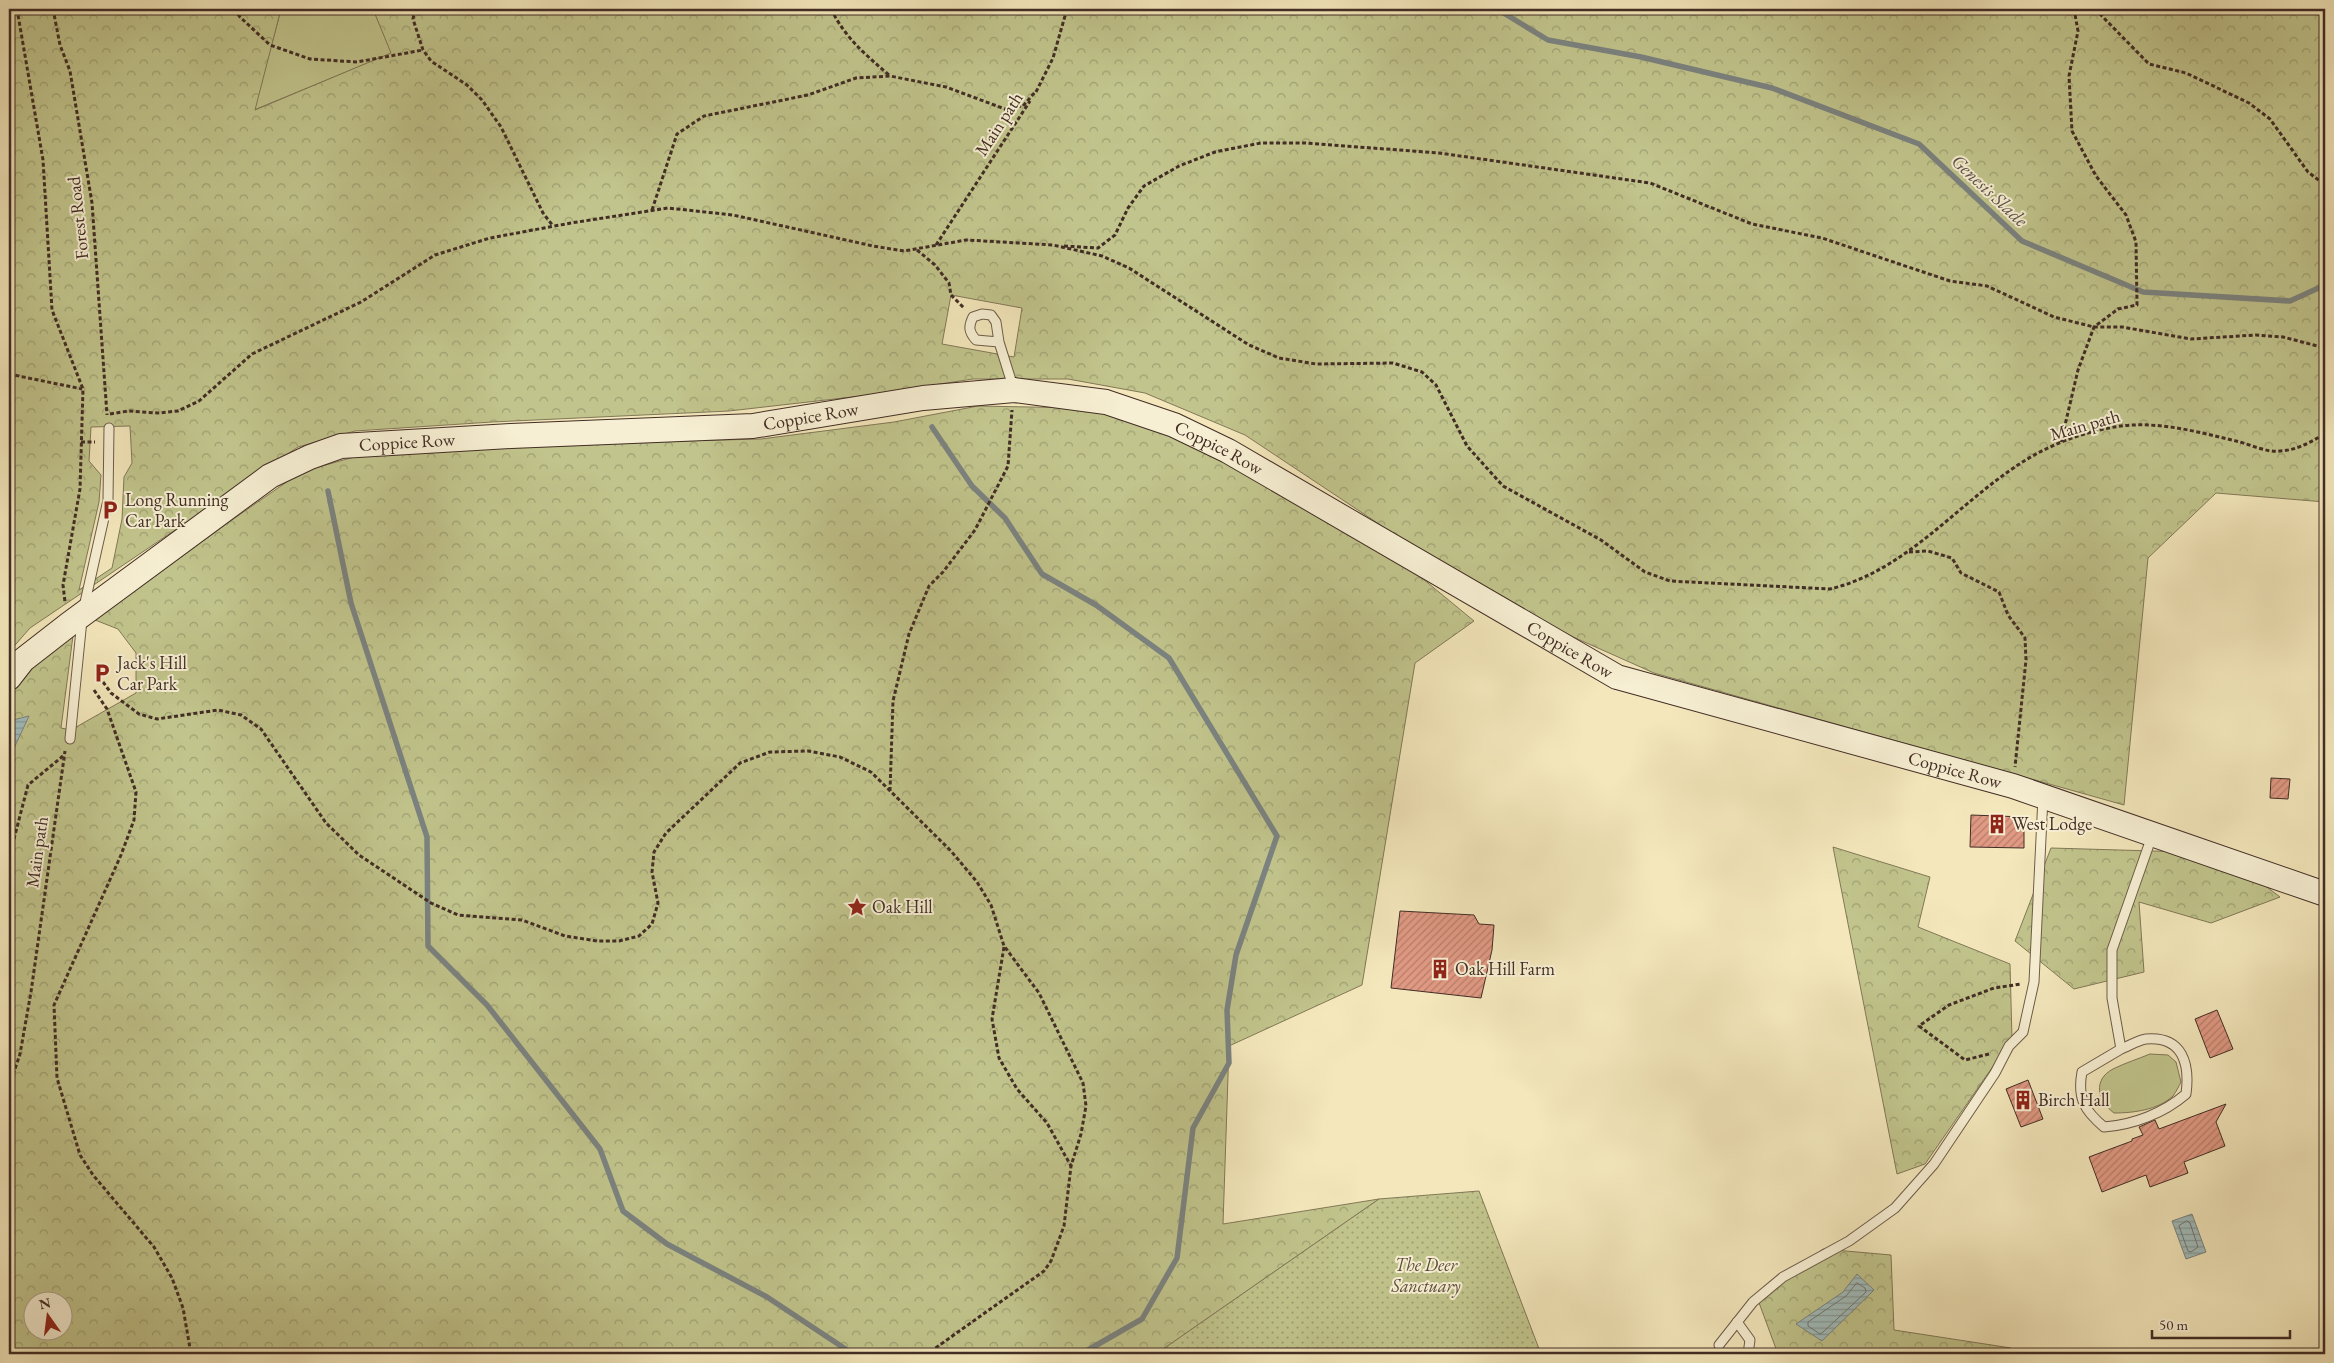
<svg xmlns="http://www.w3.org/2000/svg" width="2334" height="1363" font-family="'EB Garamond',serif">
  <defs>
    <pattern id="forest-crowns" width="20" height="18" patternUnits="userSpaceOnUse" patternTransform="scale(1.25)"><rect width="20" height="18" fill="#c1c48c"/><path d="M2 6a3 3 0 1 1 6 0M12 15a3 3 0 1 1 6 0" fill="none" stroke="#9ea072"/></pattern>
    <pattern id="park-dots" width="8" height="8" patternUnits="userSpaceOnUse" patternTransform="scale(1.25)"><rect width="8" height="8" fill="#c1c48c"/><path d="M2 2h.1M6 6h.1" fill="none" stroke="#9ea072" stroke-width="1.8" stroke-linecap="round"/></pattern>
    <pattern id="water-rules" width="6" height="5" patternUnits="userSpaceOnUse" patternTransform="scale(1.25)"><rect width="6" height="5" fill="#a1bdbc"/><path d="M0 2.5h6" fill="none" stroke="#859a99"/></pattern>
    <pattern id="building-hatch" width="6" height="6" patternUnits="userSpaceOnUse" patternTransform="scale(1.25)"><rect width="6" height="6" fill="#e09983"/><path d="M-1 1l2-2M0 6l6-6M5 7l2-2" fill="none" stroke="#b77d6b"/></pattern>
  </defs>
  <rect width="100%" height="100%" fill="#f3e7bb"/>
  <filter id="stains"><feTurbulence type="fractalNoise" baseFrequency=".004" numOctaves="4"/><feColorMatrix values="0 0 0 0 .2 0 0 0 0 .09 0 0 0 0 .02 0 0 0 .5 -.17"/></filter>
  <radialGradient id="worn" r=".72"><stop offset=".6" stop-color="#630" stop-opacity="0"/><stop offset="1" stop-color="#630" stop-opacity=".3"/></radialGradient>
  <!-- grass -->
  <g fill="#c1c48c" stroke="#827858">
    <path d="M 275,9 L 373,9 L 392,53 L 254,110 L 280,13 Z"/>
    <path d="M 2150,1054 L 2168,1055 L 2176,1062 L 2181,1082 C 2179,1086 2176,1092 2173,1096 C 2158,1110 2133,1113 2114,1113 C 2098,1101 2092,1080 2113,1069 C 2125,1063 2138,1059 2150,1054 Z"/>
  </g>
  <!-- forest -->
  <g fill="url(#forest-crowns)" stroke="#827858" fill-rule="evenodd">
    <path d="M 9,9 L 275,9 L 280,13 L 255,110 L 391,53 L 373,9 L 2325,9 L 2325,502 L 2216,493 L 2148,558 L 2124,805 L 1654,673 L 1562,632 L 1394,534 L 1245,435 L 1145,393 L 1068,379 L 973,379 L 861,396 L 729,411 L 492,422 L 355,431 L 298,447 L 30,628 L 9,652 ZM 951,295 L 1022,308 L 1014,357 L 942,344 ZM 130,426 L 132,463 L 124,477 L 122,519 L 112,568 L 79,590 L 99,502 L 101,475 L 89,461 L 91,427 Z"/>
    <path d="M 978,406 L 1082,408 L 1140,422 L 1241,468 L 1411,569 L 1474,621 L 1415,663 L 1362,985 L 1229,1046 L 1223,1224 L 1379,1199 L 1156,1354 L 9,1354 L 9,695 L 41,655 L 74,628 L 61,728 L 71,730 L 136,693 L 136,653 L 118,629 L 95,620 L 229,522 L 301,472 L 354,457 L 446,447 L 761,439 L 894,422 ZM 32,1300 L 62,1300 L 62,1330 L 32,1330 Z"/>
    <path d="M 1833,847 L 1930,877 L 1918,927 L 2010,964 L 2012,1039 L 1925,1164 L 1897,1174 Z"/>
    <path d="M 2051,848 L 2222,853 L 2280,897 L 2211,923 L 2139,902 L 2144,972 L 2074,989 L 2015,941 Z"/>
    <path d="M 1823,1249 L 1891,1255 L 1894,1330 L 2011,1348 L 2012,1354 L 1778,1354 L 1758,1300 Z"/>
  </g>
  <!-- park -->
  <path fill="url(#park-dots)" stroke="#827858" d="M 1479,1191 L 1541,1354 L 1156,1354 L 1379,1199 Z"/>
  <!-- water -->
  <g fill="url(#water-rules)" stroke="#7b8380">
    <path d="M 29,716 L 9,759 L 9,727 L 13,720 Z"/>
    <path d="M 2192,1214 L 2206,1252 L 2186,1259 L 2172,1221 Z"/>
    <path d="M 1857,1274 L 1874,1290 L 1822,1341 L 1796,1324 L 1843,1292 Z"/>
  </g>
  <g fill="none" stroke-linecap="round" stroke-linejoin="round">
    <!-- shore -->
    <g stroke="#727570" stroke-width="1">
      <path d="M 2187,1221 L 2190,1223 L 2198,1247 L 2191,1252 L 2188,1251 L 2179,1226 Z"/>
      <path d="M 1857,1283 L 1865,1288 L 1866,1292 L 1822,1333 L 1820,1334 L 1808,1326 L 1808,1322 L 1846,1296 Z"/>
    </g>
    <!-- stream -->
    <g stroke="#7b8380" stroke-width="5.5">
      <path d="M 1497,9 L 1548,40 L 1641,57 L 1772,88 L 1919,144 L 2022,241 L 2143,292 L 2290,301 L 2325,285"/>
      <path d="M 932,427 L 972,486 L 1005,518 L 1042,574 L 1096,605 L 1169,658 L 1277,836 L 1236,955 L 1227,1010 L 1229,1063 L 1193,1128 L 1177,1258 L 1142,1319 L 1081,1354"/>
      <path d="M 328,491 L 351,603 L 427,837 L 428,946 L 487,1005 L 600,1149 L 623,1211 L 667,1244 L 767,1297 L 853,1354"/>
    </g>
  </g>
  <!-- building -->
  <g fill="url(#building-hatch)" stroke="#422d25">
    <path d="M 2271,778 L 2290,779 L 2288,799 L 2270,798 Z"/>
    <path d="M 1971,815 L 2024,817 L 2024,848 L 1970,847 Z"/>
    <path d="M 1400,911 L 1474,915 L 1479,924 L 1494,925 L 1492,950 L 1481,998 L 1391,988 Z"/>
    <path d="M 2217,1010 L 2233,1049 L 2210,1058 L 2195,1019 Z"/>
    <path d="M 2028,1080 L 2043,1119 L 2021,1127 L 2006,1089 Z"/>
    <path d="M 2226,1104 L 2216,1122 L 2225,1146 L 2184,1162 L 2188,1173 L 2150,1187 L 2146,1175 L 2102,1192 L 2089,1157 L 2132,1141 L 2132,1139 L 2143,1135 L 2139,1127 L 2155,1120 L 2159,1129 Z"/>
  </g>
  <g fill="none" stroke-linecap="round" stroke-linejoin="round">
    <defs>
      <g id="lane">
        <path d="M 999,342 L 996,322 L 991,315 L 982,314 L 973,317 C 968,327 969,332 976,340 L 999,342 L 1014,390"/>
        <path d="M 84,607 L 108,500 L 109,428"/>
        <path d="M 70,739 L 82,620"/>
        <path d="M 2121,1049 L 2082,1072 C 2077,1099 2085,1111 2104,1127 C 2133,1125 2164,1113 2186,1094 C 2190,1064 2183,1036 2146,1039 C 2138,1040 2129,1046 2121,1049 L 2112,998 L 2112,950 L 2152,836"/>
        <path d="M 1737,1322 L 1750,1340 L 1748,1354"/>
        <path d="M 1719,1345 L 1753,1302 L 1783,1277 L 1849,1241 L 1895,1208 L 1934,1164 L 1995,1073 L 2009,1046 L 2023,1032 L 2034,982 L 2043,797"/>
      </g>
      <g id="secondary">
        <path id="s1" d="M 9,678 L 23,660 L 68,625 L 270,476 L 310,457 L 341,446 L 511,436 L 753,426 L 923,398 L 1014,390 L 1106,402 L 1174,425 L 1228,451 L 1617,677 L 2013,786 L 2325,894"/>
      </g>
    </defs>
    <!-- lane casing -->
    <use href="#lane" stroke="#6e5c4a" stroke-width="11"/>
    <!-- secondary casing -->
    <use href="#secondary" stroke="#422d25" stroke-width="26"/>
    <!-- path -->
    <g stroke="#422d25" stroke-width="3" stroke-dasharray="4 2.5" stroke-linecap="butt">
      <path d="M 17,9 L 43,160 L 52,310 L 83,389 L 80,489 L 63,585 L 65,602"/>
      <path d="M 53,9 L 60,45 L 70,71 L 92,203 L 107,415"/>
      <path d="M 234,9 L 240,17 L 270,45 L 310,59 L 357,62 L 423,50"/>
      <path d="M 415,9 L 413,19 L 423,50 L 431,61 L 467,85 L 482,100 L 501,127 L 543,213 L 553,226"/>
      <path d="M 831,9 C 846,39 865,54 890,76"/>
      <path d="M 2095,9 L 2149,64 L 2186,73 L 2249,103 L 2270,119 L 2308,172 L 2325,185"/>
      <path d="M 1036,92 L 1053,58 L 1067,9"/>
      <path d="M 652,210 L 677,134 L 704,116 L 808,95 L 856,78 L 890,76 L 946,87 L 1005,109 L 1023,106 L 1036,91"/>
      <path d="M 936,245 L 1030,101"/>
      <path d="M 1064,246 L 1098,248 L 1115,235 L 1128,208 L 1144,186 L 1179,166 L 1215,152 L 1261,143 L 1305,143 L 1439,153 L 1650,183 L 1752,224 L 1822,238 L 1950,281 L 1987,286 L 2054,317 L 2094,327 L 2122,327 L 2191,339 L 2256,335 L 2283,337 L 2325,348"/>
      <path d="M 917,250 L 935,265 L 949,283 L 951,295 L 964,308"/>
      <path d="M 9,374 L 82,389"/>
      <path d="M 110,414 L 128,411 L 158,413 L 178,411 L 199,401 L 252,354 L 361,302 L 435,255 L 490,238 L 571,223 L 668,208 L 733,215 L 873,246 L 904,251 L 966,240 L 1053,245 L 1102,256 L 1129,268 L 1249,345 L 1279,358 L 1316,364 L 1393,363 L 1422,372 L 1436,385 L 1467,446 L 1503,486 L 1601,540 L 1645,572 L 1670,581 L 1830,589 C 1906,571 1957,504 2021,463 C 2047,446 2078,434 2109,428 C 2152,419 2194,431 2236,441 C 2249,444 2267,453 2280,451 C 2298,450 2310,442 2325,434"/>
      <path d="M 81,442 L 95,442"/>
      <path d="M 2061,442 L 2078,370 L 2094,327 L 2118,309 L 2137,305 L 2136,242 L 2126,215 L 2096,176 L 2072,131 L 2069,76 L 2078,31 L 2074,9"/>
      <path d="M 1909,552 L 1928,551 L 1952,558 L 1961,573 L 1999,592 L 2008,615 L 2025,638 L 2026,660 L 2015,767"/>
      <path d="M 103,682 L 111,693 L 139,714 L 157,719 L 218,710 L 241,715 L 261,729 L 326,823 L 359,855 L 431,903 L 458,915 L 522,920 L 565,936 L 597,941 L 619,941 L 639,936 L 652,924 L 658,903 L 652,872 L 654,852 L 666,833 L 740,763 L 770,752 L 808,751 L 840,757 L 871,772 L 951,851 L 977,882 L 991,905 L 1004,946 L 1039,993 L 1083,1083 L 1086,1106 L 1081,1134 L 1071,1166 L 1064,1226 L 1051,1261 L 1044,1271 L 927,1354"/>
      <path d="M 94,690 L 107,709 L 136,792 L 134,820 L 121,855 L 54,1005 L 57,1078 L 80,1155 L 93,1175 L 154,1247 L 172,1278 L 183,1308 L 191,1354"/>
      <path d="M 890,791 L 893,701 L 909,634 L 929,586 L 943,572 L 975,530 L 1008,466 L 1012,410"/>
      <path d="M 9,858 L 28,785 L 63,756"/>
      <path d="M 1004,947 L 992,1019 L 999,1058 L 1017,1089 L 1047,1123 L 1071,1166"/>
      <path d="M 1989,1054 L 1965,1060 L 1919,1026 L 1949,1005 L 1994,988 L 2021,984"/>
      <path d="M 9,1087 L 20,1054 L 31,992 L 65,751"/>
    </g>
    <!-- lane -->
    <use href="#lane" stroke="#f7efd3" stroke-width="9"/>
    <!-- secondary -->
    <use href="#secondary" stroke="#f7efd3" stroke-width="24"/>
  </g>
  <!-- icons -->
  <defs>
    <symbol id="parking-bare" viewBox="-9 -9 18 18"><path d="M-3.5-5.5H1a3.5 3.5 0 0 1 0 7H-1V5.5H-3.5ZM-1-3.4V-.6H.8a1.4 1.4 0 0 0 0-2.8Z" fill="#8f2418" stroke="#f7efd3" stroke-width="2.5" paint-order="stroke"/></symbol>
    <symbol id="building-bare" viewBox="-9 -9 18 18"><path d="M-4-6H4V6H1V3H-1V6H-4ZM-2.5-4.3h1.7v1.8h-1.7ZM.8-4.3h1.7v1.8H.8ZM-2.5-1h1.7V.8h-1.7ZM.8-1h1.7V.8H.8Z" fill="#8f2418" stroke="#f7efd3" stroke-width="2.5" paint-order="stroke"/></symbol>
    <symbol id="sight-bare" viewBox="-9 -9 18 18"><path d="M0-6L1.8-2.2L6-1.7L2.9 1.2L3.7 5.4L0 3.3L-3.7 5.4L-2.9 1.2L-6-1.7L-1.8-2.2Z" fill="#8f2418" stroke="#f7efd3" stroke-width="2.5" paint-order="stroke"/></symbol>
  </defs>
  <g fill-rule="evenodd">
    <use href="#parking-bare" x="96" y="496" width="28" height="28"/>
    <use href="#parking-bare" x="88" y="659" width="28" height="28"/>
    <use href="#building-bare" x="1983" y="810" width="28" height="28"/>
    <use href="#sight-bare" x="843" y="893" width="28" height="28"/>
    <use href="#building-bare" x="1426" y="955" width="28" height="28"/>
    <use href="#building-bare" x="2009" y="1086" width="28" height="28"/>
  </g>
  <g text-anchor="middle" stroke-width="4" stroke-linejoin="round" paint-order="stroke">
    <!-- street labels -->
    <g font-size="18" fill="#422d25" stroke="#f7efd3">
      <text transform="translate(999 124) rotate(-57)" y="6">Main path</text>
      <text transform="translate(78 218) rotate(-96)" y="6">Forest Road</text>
      <text dy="6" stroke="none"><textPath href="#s1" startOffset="879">Coppice Row</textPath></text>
      <text transform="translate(2085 425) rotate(-16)" y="6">Main path</text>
      <text dy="6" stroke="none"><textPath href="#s1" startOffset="474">Coppice Row</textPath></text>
      <text dy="6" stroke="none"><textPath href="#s1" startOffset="1299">Coppice Row</textPath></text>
      <text dy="6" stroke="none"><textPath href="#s1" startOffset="1704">Coppice Row</textPath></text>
      <text dy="6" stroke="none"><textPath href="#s1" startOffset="2109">Coppice Row</textPath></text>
      <text transform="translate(37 852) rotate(-82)" y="6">Main path</text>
    </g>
    <!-- poi labels -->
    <g font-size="18" fill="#422d25" stroke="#f7efd3" text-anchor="start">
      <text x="125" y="506">Long Running<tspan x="125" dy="21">Car Park</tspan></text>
      <text x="117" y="669">Jack's Hill<tspan x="117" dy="21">Car Park</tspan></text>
      <text x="2012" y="830">West Lodge</text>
      <text x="872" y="913">Oak Hill</text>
      <text x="1455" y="975">Oak Hill Farm</text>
      <text x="2038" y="1106">Birch Hall</text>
    </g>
    <!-- park labels -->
    <g font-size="18" font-style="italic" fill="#5b4b3a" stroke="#f7efd3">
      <text x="1426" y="1271">The Deer<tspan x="1426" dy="21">Sanctuary</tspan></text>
    </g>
    <!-- water labels -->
    <g font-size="19" font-style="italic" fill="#5a514b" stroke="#f7efd3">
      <text transform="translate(1990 190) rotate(43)" y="7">Genesis Slade</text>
    </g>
  </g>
  <!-- margin -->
  <rect width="2334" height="1363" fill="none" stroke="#f3e7bb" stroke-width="30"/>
  <rect x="10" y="10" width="2314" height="1343" fill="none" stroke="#422d25" stroke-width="2.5"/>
  <rect x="15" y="15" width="2304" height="1333" fill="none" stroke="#422d25"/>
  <!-- north arrow -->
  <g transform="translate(48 1316) rotate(346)"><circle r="24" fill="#f7efd3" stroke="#afa18d"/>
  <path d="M0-4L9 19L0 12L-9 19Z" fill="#8f2418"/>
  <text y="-8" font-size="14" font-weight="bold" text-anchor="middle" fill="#422d25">N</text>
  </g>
  <!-- scale -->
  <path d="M2152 1330v8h138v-8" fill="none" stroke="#422d25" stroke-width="2.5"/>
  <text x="2159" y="1330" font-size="15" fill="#422d25" stroke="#f7efd3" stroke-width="4" paint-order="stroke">50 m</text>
  <rect width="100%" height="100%" filter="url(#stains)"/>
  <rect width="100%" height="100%" fill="url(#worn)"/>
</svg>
